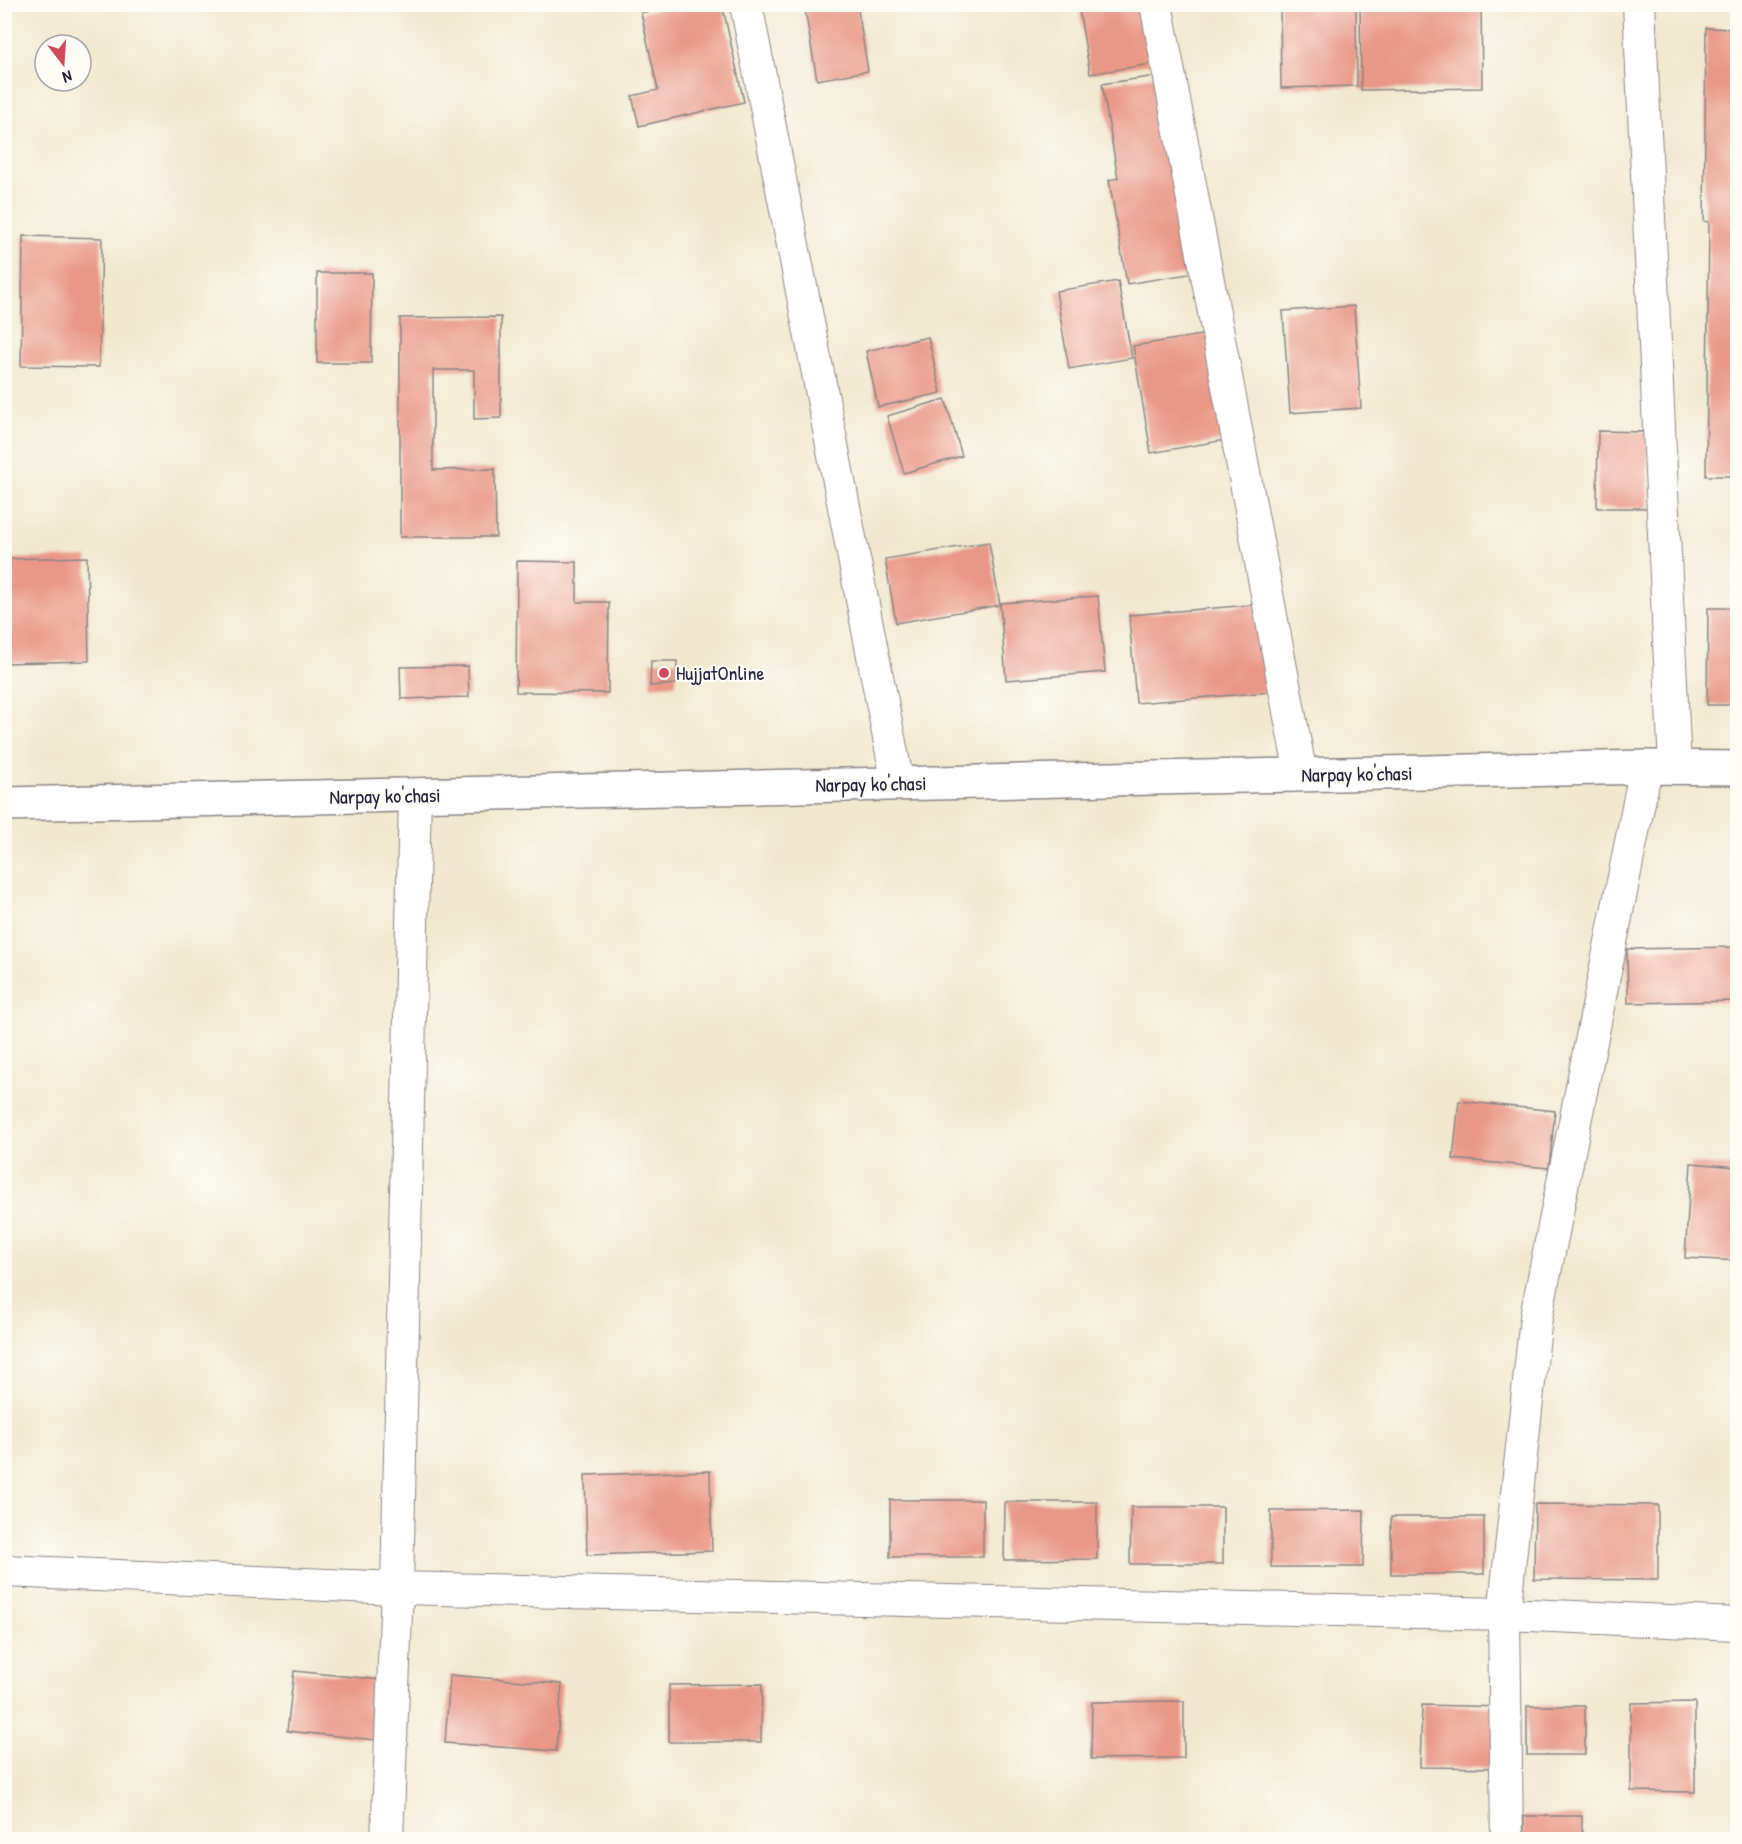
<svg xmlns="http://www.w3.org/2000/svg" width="1742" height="1844" font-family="'Patrick Hand',sans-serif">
  <rect width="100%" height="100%" fill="#fdfcf7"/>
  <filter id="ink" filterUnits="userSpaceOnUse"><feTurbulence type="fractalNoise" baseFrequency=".0167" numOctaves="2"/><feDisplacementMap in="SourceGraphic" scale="12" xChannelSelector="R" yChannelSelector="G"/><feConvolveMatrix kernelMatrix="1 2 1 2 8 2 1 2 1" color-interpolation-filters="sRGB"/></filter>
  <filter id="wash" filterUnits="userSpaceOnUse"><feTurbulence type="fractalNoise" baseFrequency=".008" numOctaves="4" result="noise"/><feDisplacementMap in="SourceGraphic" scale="24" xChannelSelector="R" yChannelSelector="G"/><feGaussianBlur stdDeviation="1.35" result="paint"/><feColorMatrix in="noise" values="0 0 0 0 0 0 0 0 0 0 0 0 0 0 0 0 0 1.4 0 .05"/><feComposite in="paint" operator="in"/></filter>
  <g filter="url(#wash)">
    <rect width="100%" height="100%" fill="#f1e8cf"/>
    <g id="blocks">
      <!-- building -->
      <g fill="#e99786">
        <path d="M 678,4 L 722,4 L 744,102 L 639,126 L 632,96 L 658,90 L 641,13 Z"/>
        <path d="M 804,4 L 857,4 L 868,71 L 817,80 Z"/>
        <path d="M 1078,4 L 1141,4 L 1151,64 L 1090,74 Z"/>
        <path d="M 1280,4 L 1356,4 L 1357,86 L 1281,88 Z"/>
        <path d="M 1360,4 L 1481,4 L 1482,88 L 1361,90 Z"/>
        <path d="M 1706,28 L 1738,29 L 1738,476 L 1706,476 L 1709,222 L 1704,221 Z"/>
        <path d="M 1156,76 L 1201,272 L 1127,284 L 1109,180 L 1118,178 L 1102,84 Z"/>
        <path d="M 23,236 L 102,238 L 99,367 L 21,366 Z"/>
        <path d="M 317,273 L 372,273 L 371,363 L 317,363 Z"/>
        <path d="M 1118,281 L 1132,358 L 1069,369 L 1056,291 Z"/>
        <path d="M 1354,306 L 1361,408 L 1290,413 L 1283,311 Z"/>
        <path d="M 501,317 L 501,418 L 474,419 L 474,370 L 433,370 L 433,470 L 495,469 L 496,537 L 400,537 L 400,318 Z"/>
        <path d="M 1213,333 L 1231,439 L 1151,453 L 1133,346 Z"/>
        <path d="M 928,337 L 941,393 L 878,407 L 866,351 Z"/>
        <path d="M 945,399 L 962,456 L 904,473 L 887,416 Z"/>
        <path d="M 1598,431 L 1648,432 L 1648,508 L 1597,508 Z"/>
        <path d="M 989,542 L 1000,605 L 896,623 L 885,559 Z"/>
        <path d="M 87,557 L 89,661 L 4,663 L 4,559 Z"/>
        <path d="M 517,561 L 577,562 L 577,602 L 609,602 L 608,693 L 516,692 Z"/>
        <path d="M 1098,596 L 1105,672 L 1006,680 L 1000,603 Z"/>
        <path d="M 1263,604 L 1270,692 L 1136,703 L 1129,615 Z"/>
        <path d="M 1708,608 L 1738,608 L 1738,705 L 1707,705 Z"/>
        <path d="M 651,661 L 677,661 L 676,684 L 650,686 Z"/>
        <path d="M 468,666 L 469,697 L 401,699 L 400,667 Z"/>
        <path d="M 1738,947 L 1738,1001 L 1628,1003 L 1627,949 Z"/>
        <path d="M 1459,1101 L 1555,1111 L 1549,1168 L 1453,1159 Z"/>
        <path d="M 1691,1163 L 1738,1167 L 1738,1261 L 1685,1258 Z"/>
        <path d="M 710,1471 L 712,1551 L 587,1555 L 585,1475 Z"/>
        <rect x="890" y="1500" width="93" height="57"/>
        <path d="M 1005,1502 L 1097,1502 L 1097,1559 L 1004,1560 Z"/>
        <path d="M 1535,1504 L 1658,1505 L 1658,1580 L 1534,1579 Z"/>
        <path d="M 1131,1507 L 1223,1507 L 1223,1564 L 1130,1564 Z"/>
        <path d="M 1364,1510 L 1363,1567 L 1271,1567 L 1271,1511 Z"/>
        <rect x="1391" y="1517" width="93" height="57"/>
        <path d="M 294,1671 L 402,1682 L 396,1742 L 287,1731 Z"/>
        <path d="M 450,1675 L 562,1684 L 556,1751 L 445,1743 Z"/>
        <path d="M 762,1684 L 761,1742 L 669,1742 L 669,1685 Z"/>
        <path d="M 1184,1701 L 1184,1758 L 1091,1759 L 1092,1702 Z"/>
        <path d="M 1695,1702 L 1695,1792 L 1631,1791 L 1631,1703 Z"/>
        <path d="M 1422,1705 L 1505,1707 L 1504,1768 L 1420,1767 Z"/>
        <rect x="1527" y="1706" width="58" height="49"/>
        <rect x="1524" y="1816" width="58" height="24"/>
      </g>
    </g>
  </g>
  <g filter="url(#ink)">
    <use href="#blocks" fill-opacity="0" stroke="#8a8585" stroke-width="1.5"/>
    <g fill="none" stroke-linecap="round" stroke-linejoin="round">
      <defs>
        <g id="street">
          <path d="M 746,4 L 898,784"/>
          <path d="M 1156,4 L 1301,775"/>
          <path d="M 1639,4 L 1675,768"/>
          <path d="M 4,1571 L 397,1588 L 1504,1614 L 1738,1624"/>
          <path d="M 387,1840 L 397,1588 L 415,795"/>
          <path d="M 1507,1840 L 1504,1614 L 1536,1317 L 1646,767"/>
        </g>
        <path id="secondary" d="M 4,804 L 1646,767 L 1738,768"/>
      </defs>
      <!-- street casing -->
      <use href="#street" stroke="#8a8585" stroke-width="34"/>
      <!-- secondary casing -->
      <use href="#secondary" stroke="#8a8585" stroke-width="36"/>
      <!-- street -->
      <use href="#street" stroke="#fff" stroke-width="32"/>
      <!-- secondary -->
      <use href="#secondary" stroke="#fff" stroke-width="33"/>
    </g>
  </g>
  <!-- markers -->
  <circle fill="#d1495b" stroke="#fdfcf7" stroke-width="2" cx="664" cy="673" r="6"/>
  <g text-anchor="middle" stroke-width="4.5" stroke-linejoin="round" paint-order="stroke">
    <!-- poi labels -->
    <g font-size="20" fill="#22223b" stroke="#fdfcf7" text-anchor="start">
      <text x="676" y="680">HujjatOnline</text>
    </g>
    <!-- street labels -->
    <g font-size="20" fill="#22223b" stroke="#fdfcf7">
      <text transform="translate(1357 774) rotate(-1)" y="7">Narpay ko'chasi</text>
      <text transform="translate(871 784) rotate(-1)" y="7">Narpay ko'chasi</text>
      <text transform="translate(385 796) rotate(-1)" y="7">Narpay ko'chasi</text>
    </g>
  </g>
  <!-- margin -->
  <rect width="1742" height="1844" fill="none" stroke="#fdfcf7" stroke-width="24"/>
  <!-- north arrow -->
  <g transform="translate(63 63) rotate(163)"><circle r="28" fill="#fdfcf7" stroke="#a5a5ac" stroke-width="1.5"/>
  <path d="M0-4.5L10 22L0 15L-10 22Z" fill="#d1495b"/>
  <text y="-9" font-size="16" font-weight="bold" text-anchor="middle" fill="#22223b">N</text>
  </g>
</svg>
